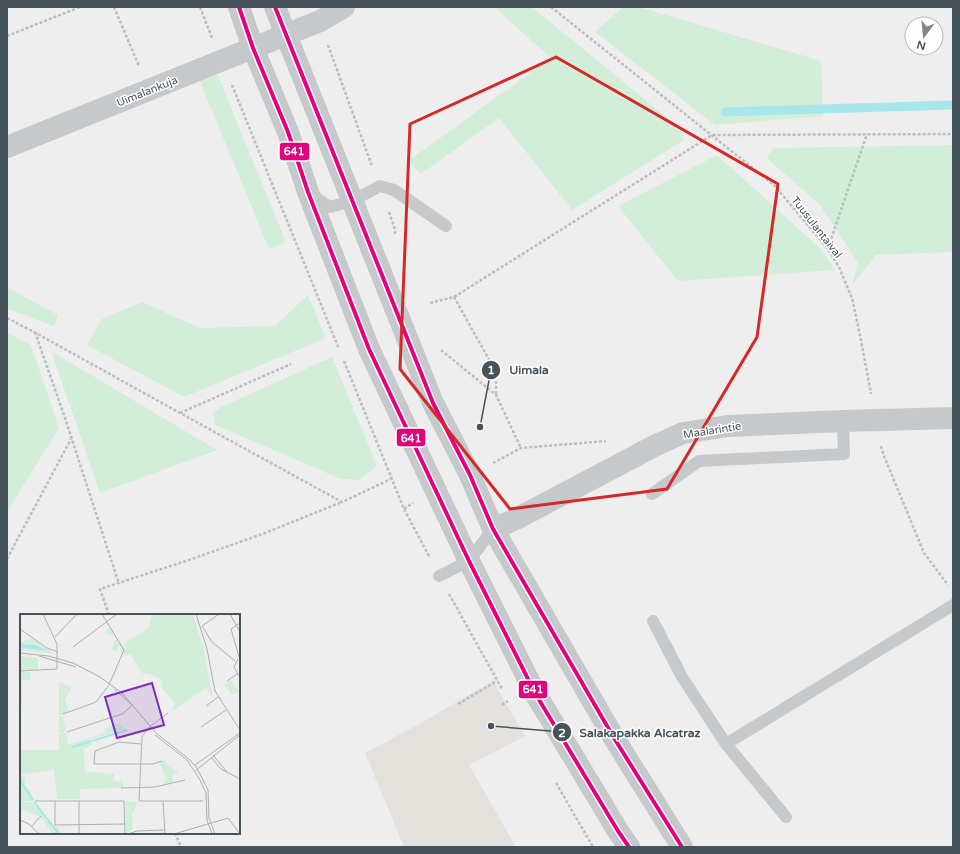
<svg xmlns="http://www.w3.org/2000/svg" width="960" height="854" font-family="'Varela Round',sans-serif">
  <rect width="100%" height="100%" fill="#efeeee"/>
  <!-- commercial -->
  <path fill="#e4e0dc" d="M 493,681 L 525,736 L 469,765 L 516,847 L 404,847 L 365,753 L 412,728 Z"/>
  <!-- green -->
  <g fill="#d2eed9">
    <path d="M 494,7 L 532,7 L 681,129 L 684,140 L 572,210 L 499,118 L 421,174 L 408,161 L 551,58 Z"/>
    <path d="M 623,7 L 639,7 L 821,61 L 823,116 L 715,125 L 595,32 Z"/>
    <path d="M 216,71 L 286,242 L 269,249 L 199,79 Z"/>
    <path d="M 953,145 L 953,252 L 876,255 L 852,285 L 858,263 L 820,205 L 767,158 L 773,148 Z"/>
    <path d="M 717,155 L 822,250 L 835,270 L 678,281 L 618,206 Z"/>
    <path d="M 7,287 L 58,315 L 54,326 L 7,309 Z"/>
    <path d="M 308,295 L 326,338 L 184,397 L 87,345 L 102,319 L 142,302 L 200,328 L 275,326 Z"/>
    <path d="M 7,333 L 31,345 L 59,428 L 7,512 Z"/>
    <path d="M 51,351 L 217,450 L 100,493 Z"/>
    <path d="M 332,357 L 377,466 L 359,480 L 341,479 L 215,425 L 213,414 L 221,407 Z"/>
  </g>
  <g fill="none" stroke-linecap="round" stroke-linejoin="round">
    <!-- stream -->
    <path stroke="#a7e7ec" stroke-width="9" d="M 725,112 L 953,105"/>
    <!-- path -->
    <g stroke="#b4c1bc" stroke-width="2.5" stroke-dasharray="3 2" stroke-linecap="butt">
      <path d="M 114,7 L 139,66"/>
      <path d="M 200,7 L 212,38"/>
      <path d="M 551,7 L 774,185 L 828,249 L 839,267 L 852,298 L 860,335 L 871,394"/>
      <path d="M 7,36 L 80,7"/>
      <path d="M 328,45 L 372,166"/>
      <path d="M 232,85 L 339,349"/>
      <path d="M 389,212 L 395,229 L 395,234"/>
      <path d="M 828,248 L 867,134"/>
      <path d="M 454,297 L 496,372 L 496,395"/>
      <path d="M 430,303 L 454,297 L 712,135 L 953,134"/>
      <path d="M 7,318 L 34,332 L 180,413 L 342,502 L 391,479"/>
      <path d="M 35,332 L 65,418 L 119,584"/>
      <path d="M 441,350 L 496,395 L 521,448"/>
      <path d="M 344,361 L 404,509 L 430,558"/>
      <path d="M 180,413 L 291,364"/>
      <path d="M 881,446 L 884,456 L 924,553 L 948,585"/>
      <path d="M 493,463 L 521,448 L 606,441"/>
      <path d="M 404,509 L 413,503"/>
      <path d="M 7,559 L 71,439"/>
      <path d="M 449,594 L 502,689"/>
      <path d="M 109,615 L 100,589 L 189,560 L 265,533 L 342,502"/>
      <path d="M 458,704 L 497,681"/>
      <path d="M 502,705 L 508,701"/>
      <path d="M 556,783 L 593,847"/>
      <path d="M 175,833 L 181,847"/>
    </g>
    <!-- service -->
    <g stroke="#c5c9cb" stroke-width="12">
      <path d="M 310,194 L 330,207 L 352,201 L 380,186 L 394,190 L 446,226"/>
      <path d="M 652,494 L 699,461 L 844,454 L 843,421"/>
      <path d="M 439,576 L 469,561 L 493,529"/>
      <path d="M 653,621 L 682,677 L 726,744"/>
      <path d="M 786,817 L 726,744 L 953,605"/>
    </g>
    <!-- minor -->
    <g stroke="#c5c9cb" stroke-width="22">
      <path d="M 7,147 L 320,21 L 344,7"/>
      <path d="M 493,529 L 516,519 L 628,460 L 654,446 L 683,433 L 728,426 L 843,421 L 953,418"/>
    </g>
    <!-- secondary -->
    <g stroke="#c6c9cc" stroke-width="22">
      <path d="M 239,7 L 253,48 L 288,132 L 308,192 L 369,349 L 469,561 L 535,693 L 618,831 L 629,847"/>
      <path d="M 275,7 L 433,403 L 470,475 L 493,529 L 614,738 L 682,847"/>
    </g>
    <defs>
      <g id="bus-1">
        <path d="M 239,7 L 253,48 L 288,132 L 308,192 L 369,349 L 469,561 L 535,693 L 618,831 L 629,847"/>
        <path d="M 275,7 L 433,403 L 470,475 L 493,529 L 614,738 L 682,847"/>
      </g>
    </defs>
    <!-- bus-1 casing -->
    <use href="#bus-1" stroke="#fff" stroke-width="7"/>
    <!-- bus-1 -->
    <use href="#bus-1" stroke="#e5007d" stroke-width="4"/>
  </g>
  <!-- marked area -->
  <path fill="none" stroke="#d62828" stroke-width="3" stroke-linejoin="round" d="M 556,57 L 778,184 L 757,337 L 667,489 L 510,509 L 400,369 L 410,124 Z"/>
  <g text-anchor="middle" stroke-width="3" stroke-linejoin="round" paint-order="stroke">
    <!-- street labels -->
    <g font-size="11" fill="#46535b" stroke="#fff">
      <text transform="translate(147 91) rotate(-22)" y="4">Uimalankuja</text>
      <text transform="translate(817 227) rotate(52)" y="4">Tuusulantaival</text>
      <text transform="translate(712 430) rotate(-9)" y="4">Maalarintie</text>
    </g>
  </g>
  <!-- overview -->
  <g transform="translate(20 614)">
    <rect width="220" height="220" fill="#efeeee"/>
    <path d="M 132,0 L 173,0 L 184,37 L 193,85 L 186,74 L 151,98 L 155,90 L 141,73 L 143,68 L 140,64 L 138,65 L 133,61 L 122,59 L 110,40 L 104,42 L 104,30 L 128,14 ZM 89,13 L 103,35 L 102,39 L 100,39 L 102,33 L 99,32 L 96,37 L 92,35 L 96,24 L 86,18 ZM 12,24 L 30,37 L 36,40 L 0,36 L 0,33 L 5,33 L 28,37 L 15,31 L 0,30 L 0,28 ZM 0,42 L 18,44 L 18,56 L 0,56 ZM 0,58 L 10,58 L 11,66 L 2,66 L 2,103 ZM 210,66 L 219,77 L 212,81 L 204,71 ZM 39,68 L 52,73 L 45,86 L 49,97 L 42,101 L 39,101 ZM 39,102 L 43,102 L 46,118 L 39,119 ZM 98,109 L 104,115 L 49,132 L 70,126 L 72,131 L 64,135 L 65,157 L 94,160 L 94,167 L 103,167 L 103,174 L 60,175 L 60,185 L 37,185 L 34,156 L 0,161 L 0,136 L 39,136 L 39,120 L 47,119 L 48,131 L 85,119 L 84,115 ZM 145,145 L 146,150 L 159,159 L 152,161 L 153,168 L 144,171 L 145,161 L 139,149 ZM 0,162 L 5,163 L 5,172 L 11,178 L 13,187 L 0,187 ZM 0,188 L 17,188 L 30,210 L 36,211 L 42,220 L 33,220 L 21,203 L 0,194 ZM 106,188 L 118,188 L 112,200 L 113,216 L 106,219 Z" fill="#d2eed9"/>
    <path d="M 0,30 L 15,31 L 28,37 L 0,33 Z" fill="#a7e7ec"/>
    <path fill="none" stroke="#a7e7ec" stroke-width="2" d="M 72,127 L 107,116M 52,133 L 71,127M 0,166 L 13,186M 14,188 L 39,220"/>
    <path fill="none" stroke="#abb0b3" stroke-width="1" d="M 176,0 L 187,35 L 195,77 L 220,116M 199,0 L 182,12 L 192,28 L 215,47M 210,0 L 220,18M 220,9 L 211,15 L 220,46M 0,15 L 27,34 L 38,38M 35,23 L 56,1M 53,33 L 97,0M 0,39 L 28,42 L 53,49 L 80,63 L 102,79 L 136,119 L 169,145 L 177,154 L 188,176 L 189,204 L 195,220M 19,42 L 56,53M 218,45 L 214,53 L 220,64M 0,57 L 37,55 L 37,30 L 23,0M 207,67 L 217,60M 94,75 L 112,91M 186,92 L 198,83M 148,99 L 128,114 L 122,123 L 119,187 L 183,187M 43,100 L 76,88 L 89,71 L 104,36 L 82,0M 181,113 L 206,96M 47,118 L 102,100 L 112,92M 135,121 L 167,146 L 180,166 L 186,179 L 187,206 L 192,220M 121,130 L 99,128 L 75,137 L 74,150 L 133,150 L 142,147M 193,141 L 207,158M 191,143 L 201,155 L 220,165M 175,151 L 220,119M 175,157 L 220,121M 101,174 L 135,173 L 165,166M 15,187 L 104,187 L 105,220M 35,187 L 35,211 L 105,210M 143,187 L 145,220M 0,206 L 9,210 L 19,220M 12,212 L 21,202M 59,220 L 59,187M 108,220 L 117,217 L 144,216M 154,220 L 208,204 L 220,220"/>
    <path fill="#7b2cbf" fill-opacity="0.15" stroke="#7b2cbf" stroke-width="2" d="M 132,69 L 144,111 L 97,124 L 85,83 Z"/>
    <rect width="220" height="220" fill="none" stroke="#46535b" stroke-width="2"/>
  </g>
  <!-- callouts -->
  <path fill="none" stroke="#46535b" stroke-width="1.5" d="M480 427L491 370M491 726L562 732"/>
  <g fill="#46535b" stroke="#fff" stroke-width="1.5">
    <circle cx="480" cy="427" r="4"/>
    <circle cx="491" cy="726" r="4"/>
    <circle cx="491" cy="370" r="10"/>
    <circle cx="562" cy="732" r="10"/>
  </g>
  <g font-size="12" text-anchor="middle" font-weight="bold" fill="#fff">
    <text x="491" y="374">1</text>
    <text x="562" y="737">2</text>
  </g>
  <g font-size="12" text-anchor="middle" font-weight="bold" fill="#46535b" stroke="#fff" stroke-width="3" stroke-linejoin="round" paint-order="stroke">
    <text x="529" y="374">Uimala</text>
    <text x="640" y="737">Salakapakka Alcatraz</text>
  </g>
  <g stroke="#fff" stroke-width="1.5">
    <rect x="279" y="142" width="31" height="19" rx="4" fill="#e5007d"/>
    <rect x="396" y="428" width="30" height="19" rx="4" fill="#e5007d"/>
    <rect x="518" y="680" width="30" height="19" rx="4" fill="#e5007d"/>
  </g>
  <g font-size="11" text-anchor="middle" font-weight="bold" fill="#fff">
    <text x="294" y="155">641</text>
    <text x="411" y="442">641</text>
    <text x="533" y="693">641</text>
  </g>
  <!-- border -->
  <rect width="960" height="854" fill="none" stroke="#46535b" stroke-width="16"/>
  <!-- north arrow -->
  <g transform="translate(924 36) rotate(196)"><circle r="19" fill="#ffffff" stroke="#b5babd"/>
  <path d="M0-3L7 15L0 10L-7 15Z" fill="#81898e"/>
  <text y="-6" font-size="11" font-weight="bold" text-anchor="middle" fill="#46535b">N</text>
  </g>
</svg>
